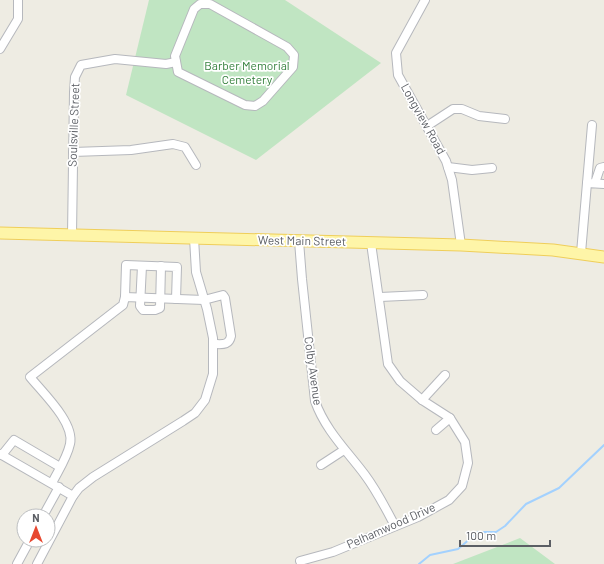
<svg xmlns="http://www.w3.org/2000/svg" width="604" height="564" font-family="Barlow,sans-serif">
  <rect width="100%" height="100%" fill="#eeece3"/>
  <!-- green -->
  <g fill="#c0e5c2">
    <path d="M 149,0 L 285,0 L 381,63 L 256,160 L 126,95 Z"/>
    <path d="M 520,538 L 555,564 L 453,564 Z"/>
  </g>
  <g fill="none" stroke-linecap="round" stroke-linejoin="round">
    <!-- stream -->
    <path stroke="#a3d1fe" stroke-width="2" d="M 419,564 L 430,555 L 458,549 L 478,532 L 496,532 L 505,526 L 526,504 L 559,488 L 604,445"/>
    <defs>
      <g id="minor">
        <path d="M 425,0 L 396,53 L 398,75 L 446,161 L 452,180 L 461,245"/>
        <path d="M 200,4 L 210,4 L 287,47 L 294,55 L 293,67 L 263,101 L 255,106 L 245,105 L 178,72 L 175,56 L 194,9 Z"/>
        <path d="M 0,49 L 18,19 L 18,0"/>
        <path d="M 427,126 L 453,109 L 462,109 L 479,116 L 505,119"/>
        <path d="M 73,152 L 131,150 L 173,144 L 185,147 L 196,165"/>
        <path d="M 448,167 L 472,170 L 492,168"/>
        <path d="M 587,183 L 592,125"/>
        <path d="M 595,183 L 600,168 L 604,167"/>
        <path d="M 72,235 L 74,92 L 75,77 L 81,65 L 115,59 L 166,64 L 176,62"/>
        <path d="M 299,241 L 302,279 L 315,401 C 325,430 348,452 365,475 C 377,491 386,509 395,526"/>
        <path d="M 581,253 L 587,183 L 604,184"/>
        <path d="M 142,266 L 140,306 L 143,310 L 155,310 L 160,308 L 161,266"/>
        <path d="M 125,297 L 126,265 L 177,267 L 176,299"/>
        <path d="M 380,297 L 423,295"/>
        <path d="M 422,400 L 445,375"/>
        <path d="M 436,430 L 450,418"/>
        <path d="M 0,454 L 73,496"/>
        <path d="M 2,455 L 14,440 L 60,467"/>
        <path d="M 321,465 L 344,450"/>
        <path d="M 52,483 C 58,471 67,458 70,444 C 75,423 43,393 30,377 L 119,308 L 123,305 L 125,297 L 204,300 L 223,295 L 225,298 L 231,336 C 229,346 222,344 213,344"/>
        <path d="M 43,516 L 59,487"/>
        <path d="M 300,561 L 333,552 L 418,517 L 449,500 L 462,486 L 468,463 L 465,442 L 450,418 L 422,400 L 400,381 L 388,364 L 371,243"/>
        <path d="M 17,564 L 30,540"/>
        <path d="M 37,564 L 73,496 L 79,488 L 93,477 L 183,421 L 195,413 L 205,400 L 213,374 L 213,338 L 207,309 L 196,272 L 194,238"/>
      </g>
      <path id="major" d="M 0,233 L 461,245 L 553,250 L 604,257"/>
    </defs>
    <!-- minor casing -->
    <use href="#minor" stroke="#b6b8bd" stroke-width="10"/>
    <!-- major casing -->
    <use href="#major" stroke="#efce5a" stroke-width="13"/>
    <!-- minor -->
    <use href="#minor" stroke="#fff" stroke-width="8"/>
    <!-- major -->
    <use href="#major" stroke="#fef5a8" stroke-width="11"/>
  </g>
  <g text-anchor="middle" stroke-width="3.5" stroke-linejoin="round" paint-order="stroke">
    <!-- park labels -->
    <g font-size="12" fill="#35813d" stroke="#fff">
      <text x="247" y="70">Barber Memorial<tspan x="247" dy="14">Cemetery</tspan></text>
    </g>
    <!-- street labels -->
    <g font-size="12" fill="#5b5e64" stroke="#fff">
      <text transform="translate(423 119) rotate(61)" y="4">Longview Road</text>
      <text transform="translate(74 125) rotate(-88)" y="4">Soulsville Street</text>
      <text transform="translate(302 241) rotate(1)" y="4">West Main Street</text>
      <text transform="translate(313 371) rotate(82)" y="4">Colby Avenue</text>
      <text transform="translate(391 526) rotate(-24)" y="4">Pelhamwood Drive</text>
    </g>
  </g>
  <!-- north arrow -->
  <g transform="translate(36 528)"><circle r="19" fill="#ffffff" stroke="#bdbfc1"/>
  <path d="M0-3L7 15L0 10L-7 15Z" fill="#e74830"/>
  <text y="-6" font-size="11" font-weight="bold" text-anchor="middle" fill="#5b5e64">N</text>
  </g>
  <!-- scale -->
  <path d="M460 540v6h90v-6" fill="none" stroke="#5b5e64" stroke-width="2"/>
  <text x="466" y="540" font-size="12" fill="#5b5e64" stroke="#ffffff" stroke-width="3" paint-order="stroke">100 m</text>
</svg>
